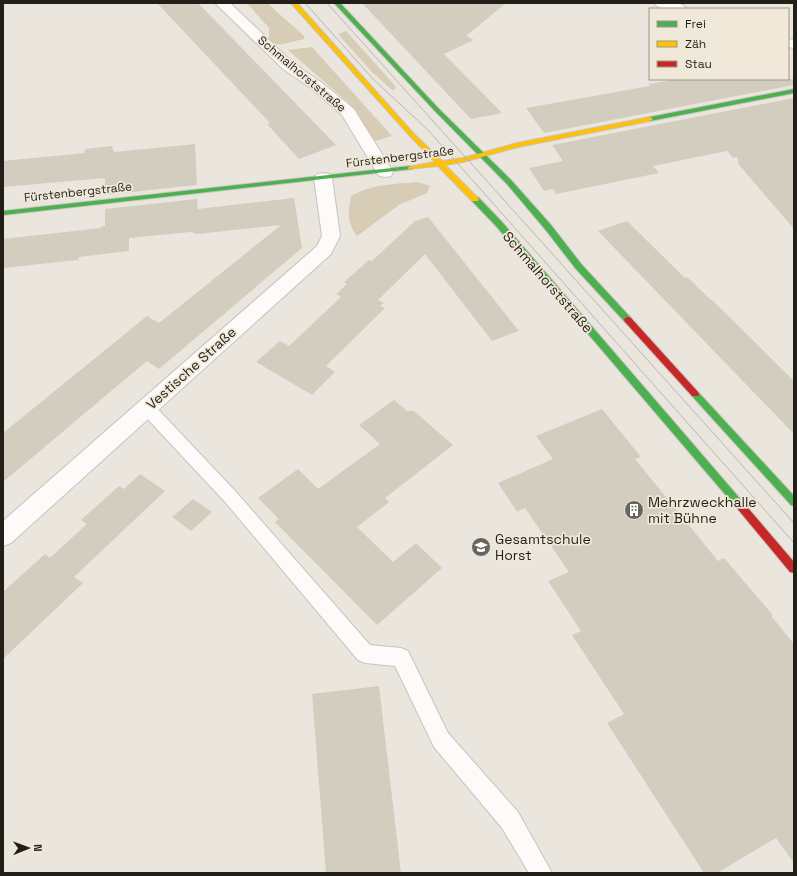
<svg xmlns="http://www.w3.org/2000/svg" width="797" height="876" font-family="'Space Grotesk',sans-serif">
  <rect width="100%" height="100%" fill="#eae6de"/>
  <!-- green -->
  <g fill="#d7ccb6">
    <path d="M 247,3 L 268,3 C 279,15 293,25 304,36 L 304,39 L 278,45 L 273,45 L 269,39 L 269,28 Z"/>
    <path d="M 346,31 L 396,87 L 394,90 L 391,89 L 372,72 L 338,34 Z"/>
    <path d="M 312,47 L 392,136 L 375,141 L 351,105 L 288,50 Z"/>
    <path d="M 418,182 L 430,186 L 427,193 L 399,205 L 357,236 C 347,224 348,211 351,196 C 373,184 393,184 418,182 Z"/>
  </g>
  <!-- building -->
  <g fill="#d3cdbf">
    <path d="M 157,3 L 198,3 L 336,145 L 299,159 L 267,124 L 270,123 Z"/>
    <path d="M 362,3 L 506,3 L 466,36 L 474,40 L 444,54 L 502,113 L 471,119 Z"/>
    <path d="M 678,79 L 794,79 L 794,85 L 544,133 L 526,108 L 650,86 L 649,84 Z"/>
    <path d="M 794,98 L 794,229 L 739,165 L 737,157 L 733,158 L 727,151 L 653,166 L 659,173 L 556,194 L 553,189 L 544,191 L 529,168 L 563,161 L 552,145 Z"/>
    <path d="M 195,144 L 197,185 L 105,195 L 105,178 L 3,187 L 3,161 L 85,153 L 85,149 L 112,146 L 114,152 Z"/>
    <path d="M 294,198 L 302,248 L 159,369 L 147,361 L 3,482 L 3,433 L 147,316 L 159,323 L 281,225 L 197,234 L 191,232 L 129,238 L 129,251 L 79,257 L 78,260 L 3,268 L 3,239 L 101,228 L 101,226 L 105,226 L 105,209 L 197,199 L 198,209 Z"/>
    <path d="M 428,217 L 519,331 L 492,341 L 425,254 L 378,300 L 384,303 L 380,306 L 385,308 L 326,366 L 335,372 L 312,395 L 256,362 L 280,341 L 289,346 L 341,297 L 336,294 L 347,284 L 344,282 L 369,260 L 372,261 L 415,221 Z"/>
    <path d="M 627,221 L 685,278 L 687,277 L 711,300 L 712,300 L 794,381 L 794,434 L 598,231 Z"/>
    <path d="M 394,400 L 407,411 L 414,411 L 453,445 L 385,498 L 389,502 L 357,527 L 393,562 L 416,543 L 442,568 L 377,625 L 275,522 L 279,519 L 258,498 L 298,469 L 318,489 L 380,444 L 359,425 Z"/>
    <path d="M 602,409 L 641,457 L 635,459 L 718,561 L 724,558 L 773,615 L 771,616 L 794,644 L 794,863 L 776,838 L 717,873 L 704,873 L 607,723 L 624,714 L 572,635 L 581,631 L 548,581 L 569,572 L 525,508 L 517,512 L 498,483 L 553,459 L 536,436 Z"/>
    <path d="M 140,474 L 165,491 L 74,577 L 83,583 L 3,659 L 3,592 L 45,554 L 50,558 L 87,524 L 81,520 L 119,486 L 124,489 Z"/>
    <path d="M 193,499 L 212,512 L 191,531 L 172,517 Z"/>
    <path d="M 379,686 L 401,873 L 326,873 L 312,694 Z"/>
  </g>
  <g fill="none" stroke-linecap="round" stroke-linejoin="round">
    <defs>
      <path id="lane" d="M 147,402 L 153,404 L 237,493 L 370,645 L 401,648 L 408,651 L 448,733 L 518,812 L 552,873 L 529,873 L 502,828 L 434,747 L 395,666 L 365,663 L 358,660 L 226,503 L 141,412 L 139,408 L 141,404 Z"/>
      <g id="street">
        <path d="M 215,3 L 230,3 L 292,62 L 322,83 L 354,109 L 393,172 L 391,176 L 385,177 L 379,176 L 342,115 L 312,89 L 282,68 Z"/>
        <path d="M 654,3 C 664,3 681,0 687,9 C 677,9 660,12 654,3 Z"/>
        <path d="M 788,39 L 794,40 L 794,48 L 788,47 Z"/>
        <path d="M 323,173 L 329,174 L 332,178 L 340,236 L 331,254 L 11,543 L 3,546 L 3,521 L 317,246 L 322,236 L 314,178 L 317,174 Z"/>
      </g>
      <g id="fast">
        <path d="M 334,3 L 340,3 L 439,109 L 511,180 L 551,225 L 582,265 L 631,318 L 632,320 L 631,322 L 625,322 L 576,269 L 545,229 L 507,184 L 435,111 Z"/>
        <path d="M 794,89 L 794,93 L 650,121 L 647,119 L 650,117 Z"/>
        <path d="M 410,166 L 413,168 L 412,169 L 3,215 L 3,211 Z"/>
        <path d="M 472,197 L 478,197 L 502,222 L 742,501 L 744,504 L 742,507 L 739,508 L 736,507 L 496,226 L 472,201 Z"/>
        <path d="M 695,391 L 698,392 L 794,496 L 794,506 L 791,505 L 692,396 L 691,394 L 692,392 Z"/>
      </g>
      <path id="slow" d="M 291,3 L 297,3 L 414,134 L 442,161 L 463,158 L 517,143 L 650,117 L 653,119 L 650,121 L 518,147 L 463,162 L 445,165 L 479,199 L 478,201 L 472,201 L 438,166 L 408,169 L 408,167 L 435,162 L 410,136 Z"/>
      <g id="jam">
        <path d="M 628,317 L 631,318 L 698,392 L 699,394 L 698,396 L 692,396 L 625,322 L 624,320 L 625,318 Z"/>
        <path d="M 739,500 L 742,501 L 794,562 L 794,573 L 790,572 L 736,507 L 734,504 L 736,501 Z"/>
      </g>
    </defs>
    <!-- lane casing -->
    <use href="#lane" stroke="#c7c3bd" stroke-width="2"/>
    <!-- street casing -->
    <use href="#street" stroke="#c7c3bd" stroke-width="2"/>
    <!-- fast casing -->
    <use href="#fast" stroke="#c7c3bd" stroke-width="2"/>
    <!-- slow casing -->
    <use href="#slow" stroke="#c7c3bd" stroke-width="2"/>
    <!-- jam casing -->
    <use href="#jam" stroke="#c7c3bd" stroke-width="2"/>
    <!-- lane -->
    <use href="#lane" fill="#fcfbfa" fill-rule="evenodd"/>
    <!-- street -->
    <use href="#street" fill="#fcfbfa" fill-rule="evenodd"/>
    <!-- fast -->
    <use href="#fast" fill="#4caf50" fill-rule="evenodd"/>
    <!-- slow -->
    <use href="#slow" fill="#ffc107" fill-rule="evenodd"/>
    <!-- jam -->
    <use href="#jam" fill="#c62828" fill-rule="evenodd"/>
    <!-- tram -->
    <g stroke="#b9b7b5" stroke-width="1">
      <path d="M 305,3 L 373,79 L 428,130 L 794,543"/>
      <path d="M 327,3 L 794,523"/>
    </g>
  </g>
  <!-- icons -->
  <defs>
    <symbol id="building-disc" viewBox="-11 -11 22 22"><circle r="9.5" fill="#68655e" stroke="#f0e8d8"/><path d="M-4-6H4V6H1V3H-1V6H-4ZM-2.5-4.3h1.7v1.8h-1.7ZM.8-4.3h1.7v1.8H.8ZM-2.5-1h1.7V.8h-1.7ZM.8-1h1.7V.8H.8Z" fill="#fff"/></symbol>
    <symbol id="school-disc" viewBox="-11 -11 22 22"><circle r="9.5" fill="#68655e" stroke="#f0e8d8"/><path d="M0-5L7-2L0 1L-7-2ZM-4 1L0 2.5L4 1V4Q0 6-4 4Z" fill="#fff"/></symbol>
  </defs>
  <g fill-rule="evenodd">
    <use href="#building-disc" x="623" y="499" width="22" height="22"/>
    <use href="#school-disc" x="470" y="536" width="22" height="22"/>
  </g>
  <g text-anchor="middle" stroke-width="3.5" stroke-linejoin="round" paint-order="stroke">
    <!-- far-street labels -->
    <g font-size="12" fill="#221f19" stroke="#f0e8d8">
      <text transform="translate(302 74) rotate(40)" y="4">Schmalhorststraße</text>
      <text transform="translate(400 157) rotate(-7)" y="4">Fürstenbergstraße</text>
      <text transform="translate(78 192) rotate(-6)" y="4">Fürstenbergstraße</text>
    </g>
    <!-- street labels -->
    <g font-size="14" fill="#221f19" stroke="#f0e8d8">
      <text transform="translate(548 282) rotate(49)" y="5">Schmalhorststraße</text>
      <text transform="translate(191 368) rotate(-42)" y="5">Vestische Straße</text>
    </g>
    <!-- poi labels -->
    <g font-size="14" fill="#221f19" stroke="#f0e8d8" text-anchor="start">
      <text x="648" y="507">Mehrzweckhalle<tspan x="648" dy="16">mit Bühne</tspan></text>
      <text x="495" y="544">Gesamtschule<tspan x="495" dy="16">Horst</tspan></text>
    </g>
  </g>
  <!-- border -->
  <rect width="797" height="876" fill="none" stroke="#221f19" stroke-width="8"/>
  <!-- legend -->
  <rect x="649" y="8" width="140" height="72" fill="#f0e8d8" stroke="#9e988c"/>
  <rect x="657" y="21" width="20" height="6" fill="#4caf50" stroke="#9e988c"/>
  <text x="685" y="28" font-size="12" fill="#221f19">Frei</text>
  <rect x="657" y="41" width="20" height="6" fill="#ffc107" stroke="#9e988c"/>
  <text x="685" y="48" font-size="12" fill="#221f19">Zäh</text>
  <rect x="657" y="61" width="20" height="6" fill="#c62828" stroke="#9e988c"/>
  <text x="685" y="68" font-size="12" fill="#221f19">Stau</text>
  <!-- north arrow -->
  <g transform="translate(28 848) rotate(89)" stroke="#f0e8d8" stroke-width="3" paint-order="stroke">
  <path d="M0-3L7 15L0 10L-7 15Z" fill="#221f19"/>
  <text y="-6" font-size="11" font-weight="bold" text-anchor="middle" fill="#221f19">N</text>
  </g>
</svg>
